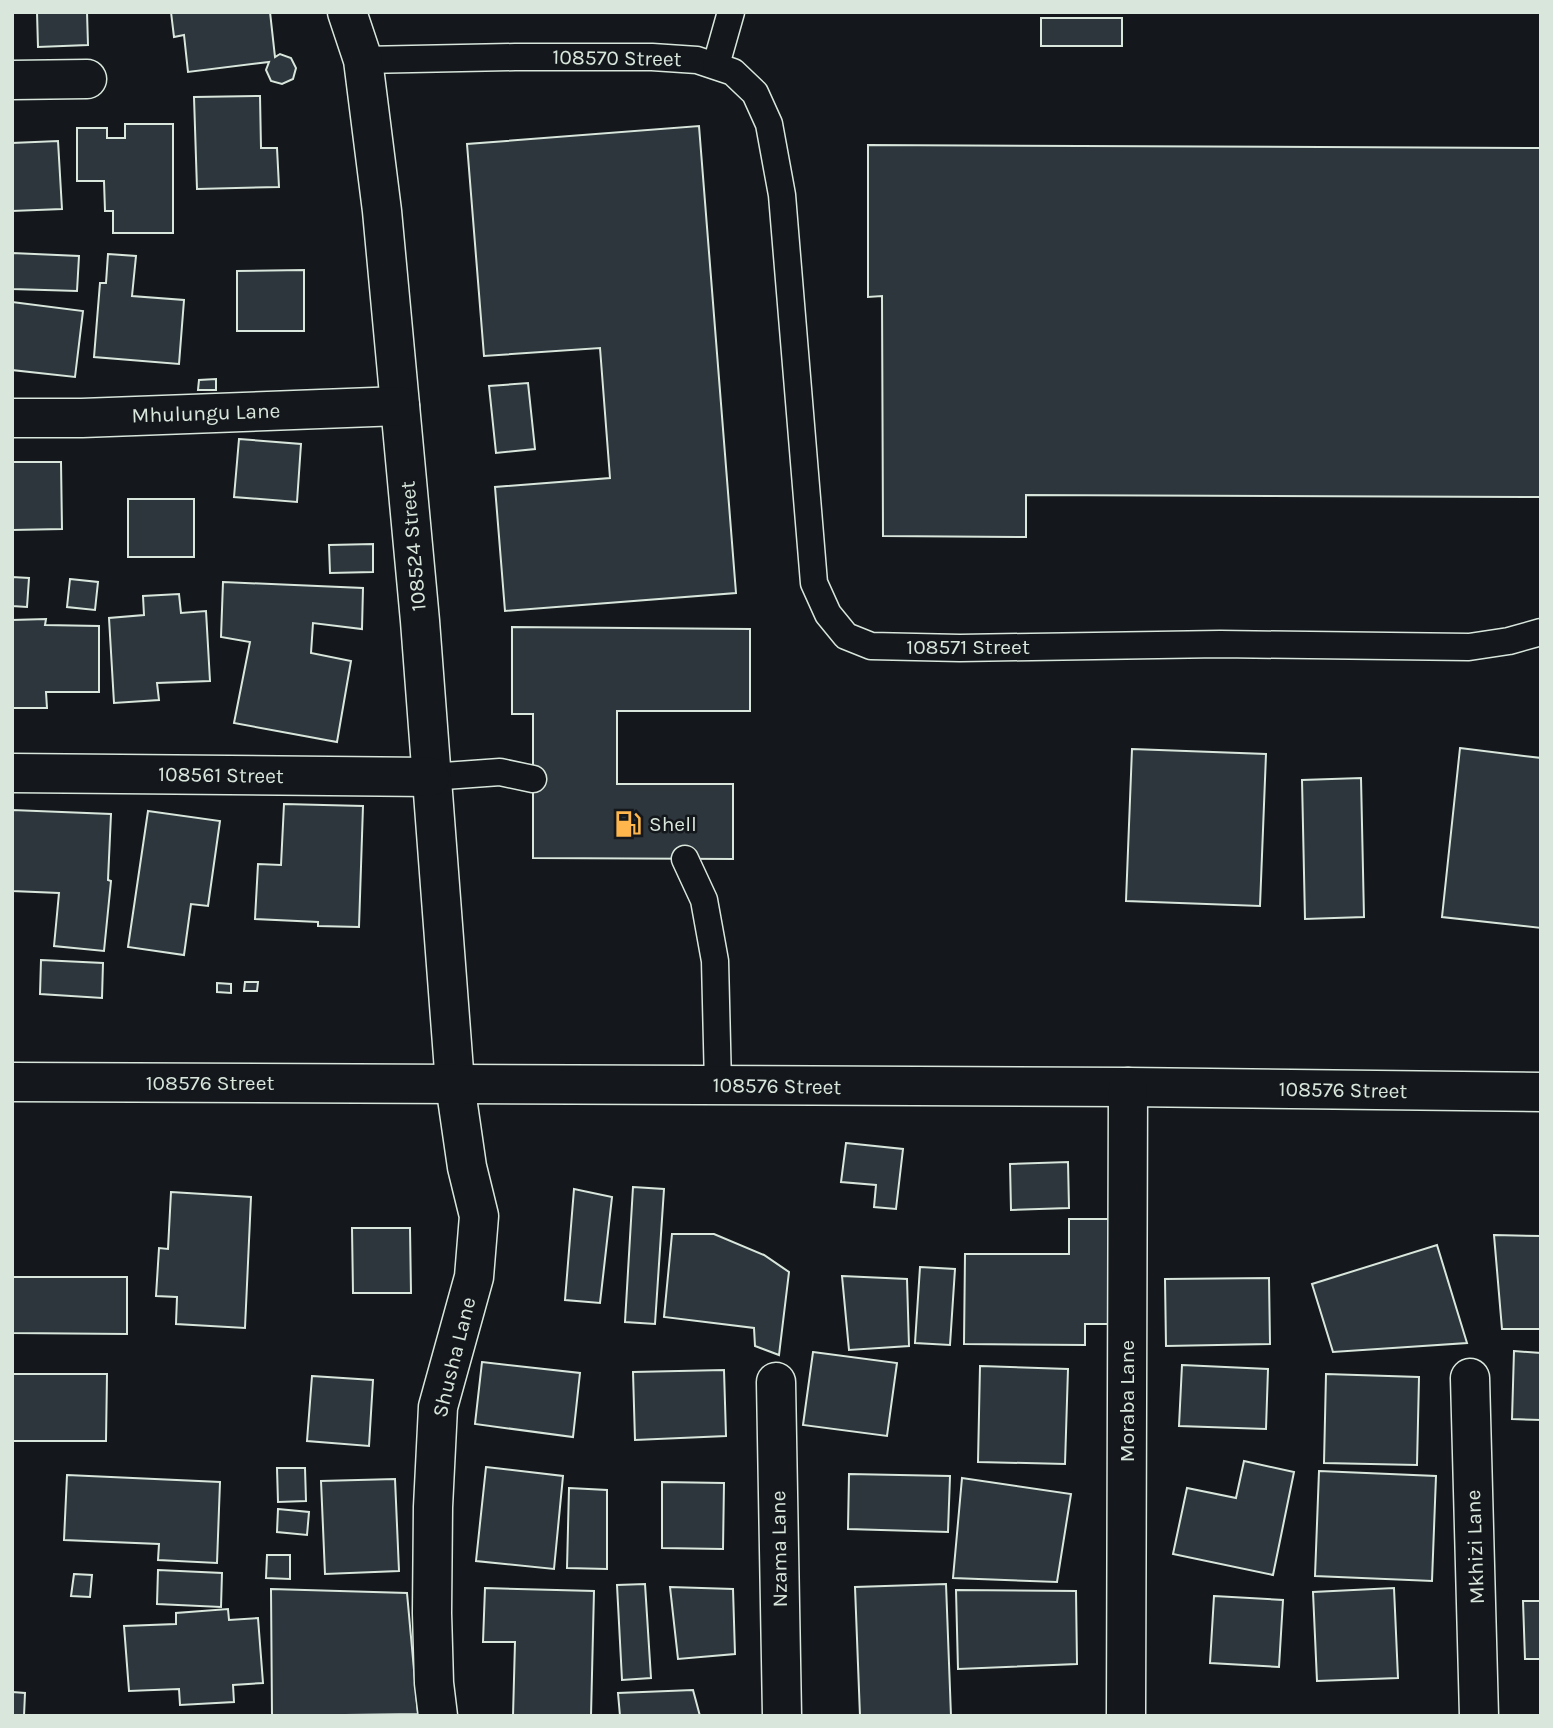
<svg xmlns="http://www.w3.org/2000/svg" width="1553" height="1728" font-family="Karla,sans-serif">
  <rect width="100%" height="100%" fill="#14181c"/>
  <!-- building -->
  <g fill="#2c363c" stroke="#d8e6dc" stroke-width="2">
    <path d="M 37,12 L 87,12 L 88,45 L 38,47 Z"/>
    <path d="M 171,12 L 270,12 L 275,57 L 280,54 L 291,58 L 296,68 L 293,79 L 282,84 L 271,81 L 266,70 L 269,62 L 188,72 L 184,35 L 174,37 Z"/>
    <rect x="1041" y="18" width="81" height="28"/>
    <path d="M 260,96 L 261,148 L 277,148 L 279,187 L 197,189 L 194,97 Z"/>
    <path d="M 125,124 L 173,124 L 173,233 L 113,233 L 113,211 L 105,211 L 104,181 L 77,181 L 77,128 L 107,128 L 107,138 L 125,138 Z"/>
    <path d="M 699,126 L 736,593 L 505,611 L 495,487 L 610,478 L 600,348 L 484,356 L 467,144 Z"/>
    <path d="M 58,141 L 62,209 L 12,211 L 12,143 Z"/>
    <path d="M 868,145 L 1541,148 L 1541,497 L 1026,495 L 1026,537 L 883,536 L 882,296 L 868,297 Z"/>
    <path d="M 12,253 L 79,256 L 77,291 L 12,289 Z"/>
    <path d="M 108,254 L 136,256 L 132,296 L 184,300 L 179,364 L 94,357 L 100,283 L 106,283 Z"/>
    <path d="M 304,270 L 304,331 L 237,331 L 237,271 Z"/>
    <path d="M 12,302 L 83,311 L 75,377 L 12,370 Z"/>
    <path d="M 216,379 L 216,390 L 198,390 L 199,380 Z"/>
    <path d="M 528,383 L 535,449 L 496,453 L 489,386 Z"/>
    <path d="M 239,439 L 301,444 L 297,502 L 234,497 Z"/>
    <path d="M 12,462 L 61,462 L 62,529 L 12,530 Z"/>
    <rect x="128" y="499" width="66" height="58"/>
    <path d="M 373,544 L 373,572 L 330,573 L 329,545 Z"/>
    <path d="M 12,577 L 29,578 L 27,607 L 12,606 Z"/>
    <path d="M 70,579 L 98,582 L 95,610 L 67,607 Z"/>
    <path d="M 223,582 L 363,588 L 362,629 L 313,623 L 311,653 L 351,661 L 337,742 L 234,723 L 250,642 L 221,637 Z"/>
    <path d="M 179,594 L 181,613 L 206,611 L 210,681 L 157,683 L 159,700 L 114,703 L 109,618 L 144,615 L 143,596 Z"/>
    <path d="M 46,619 L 45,625 L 99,626 L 99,692 L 46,692 L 47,708 L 12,708 L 12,620 Z"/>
    <path d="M 512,627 L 750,629 L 750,711 L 617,711 L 617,784 L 733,784 L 733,859 L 533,858 L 533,714 L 512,714 Z"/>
    <path d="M 1460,748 L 1541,758 L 1541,928 L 1442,917 Z"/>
    <path d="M 1132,749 L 1266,754 L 1260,906 L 1126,901 Z"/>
    <path d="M 1361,778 L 1364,917 L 1305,919 L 1302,780 Z"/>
    <path d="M 284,804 L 363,806 L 359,927 L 318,926 L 318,922 L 255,919 L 258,864 L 281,865 Z"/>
    <path d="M 12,810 L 111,814 L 108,880 L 111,881 L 104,951 L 54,946 L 59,893 L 12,891 Z"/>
    <path d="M 148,811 L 220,821 L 208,906 L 191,904 L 184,955 L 128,947 Z"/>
    <path d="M 41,960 L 103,963 L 102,998 L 40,994 Z"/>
    <path d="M 245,982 L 258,982 L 257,991 L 244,991 Z"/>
    <path d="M 217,983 L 231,984 L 231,993 L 217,992 Z"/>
    <path d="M 846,1143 L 903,1149 L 896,1209 L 874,1207 L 876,1185 L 841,1182 Z"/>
    <path d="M 1068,1162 L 1069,1208 L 1011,1210 L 1010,1164 Z"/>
    <path d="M 633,1187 L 664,1189 L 655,1324 L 625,1322 Z"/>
    <path d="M 574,1189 L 612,1197 L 600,1303 L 565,1300 Z"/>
    <path d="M 171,1192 L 251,1197 L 245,1328 L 176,1324 L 177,1297 L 156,1296 L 159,1248 L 168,1249 Z"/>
    <path d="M 1069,1219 L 1117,1219 L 1117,1324 L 1085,1324 L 1085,1345 L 964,1344 L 965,1254 L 1069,1254 Z"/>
    <path d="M 352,1228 L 410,1228 L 411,1293 L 353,1293 Z"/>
    <path d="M 672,1234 L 714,1234 L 764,1255 L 789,1272 L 779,1355 L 755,1346 L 754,1328 L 664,1317 Z"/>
    <path d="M 1494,1235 L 1541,1236 L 1541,1329 L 1502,1329 Z"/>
    <path d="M 1437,1245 L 1467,1343 L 1333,1352 L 1312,1284 Z"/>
    <path d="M 920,1267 L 955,1269 L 950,1345 L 915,1343 Z"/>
    <path d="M 842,1276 L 907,1279 L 909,1346 L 849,1350 Z"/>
    <path d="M 13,1277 L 127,1277 L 127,1334 L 12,1333 Z"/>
    <path d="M 1269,1278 L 1270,1344 L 1166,1346 L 1165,1279 Z"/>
    <path d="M 1514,1351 L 1541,1353 L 1541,1420 L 1512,1419 Z"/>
    <path d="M 813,1352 L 897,1363 L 887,1436 L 803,1425 Z"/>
    <path d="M 482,1362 L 580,1373 L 573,1437 L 475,1424 Z"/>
    <path d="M 1182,1365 L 1268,1369 L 1266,1429 L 1179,1426 Z"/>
    <path d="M 980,1366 L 1068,1369 L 1065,1464 L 978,1462 Z"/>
    <path d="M 724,1370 L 726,1436 L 635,1440 L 633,1372 Z"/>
    <path d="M 12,1374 L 107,1374 L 106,1441 L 12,1441 Z"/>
    <path d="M 1326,1374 L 1419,1377 L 1417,1465 L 1324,1463 Z"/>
    <path d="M 312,1376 L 373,1380 L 369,1446 L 307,1441 Z"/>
    <path d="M 1244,1461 L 1294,1472 L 1273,1575 L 1173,1554 L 1187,1488 L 1236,1498 Z"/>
    <path d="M 486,1467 L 563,1476 L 554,1569 L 476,1561 Z"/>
    <path d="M 277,1468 L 305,1468 L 306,1501 L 278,1502 Z"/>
    <path d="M 1319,1471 L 1436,1476 L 1432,1581 L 1315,1576 Z"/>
    <path d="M 849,1474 L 950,1476 L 948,1532 L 848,1529 Z"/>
    <path d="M 67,1475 L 220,1482 L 217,1563 L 158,1560 L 159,1544 L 64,1540 Z"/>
    <path d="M 962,1478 L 1071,1494 L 1057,1582 L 953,1578 Z"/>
    <path d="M 395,1479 L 399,1571 L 325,1574 L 321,1481 Z"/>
    <path d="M 662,1482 L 724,1483 L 723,1549 L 662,1548 Z"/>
    <path d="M 569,1488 L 607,1490 L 607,1569 L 567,1568 Z"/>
    <path d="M 278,1509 L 309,1512 L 307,1535 L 277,1532 Z"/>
    <path d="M 267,1555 L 290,1555 L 290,1579 L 266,1578 Z"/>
    <path d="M 158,1570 L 222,1573 L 221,1607 L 157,1604 Z"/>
    <path d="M 74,1574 L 92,1575 L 90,1597 L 71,1596 Z"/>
    <path d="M 645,1584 L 651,1678 L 622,1680 L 617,1585 Z"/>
    <path d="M 946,1584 L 951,1716 L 860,1716 L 855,1587 Z"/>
    <path d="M 670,1587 L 733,1589 L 735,1654 L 678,1659 Z"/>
    <path d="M 485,1588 L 594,1591 L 591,1716 L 513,1716 L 515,1642 L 483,1642 Z"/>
    <path d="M 1394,1588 L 1398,1678 L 1317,1681 L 1313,1592 Z"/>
    <path d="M 271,1589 L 407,1593 L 418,1714 L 272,1716 Z"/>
    <path d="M 956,1590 L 1076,1591 L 1077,1664 L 958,1669 Z"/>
    <path d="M 1214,1596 L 1283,1600 L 1279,1667 L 1210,1663 Z"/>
    <path d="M 1523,1601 L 1541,1601 L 1541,1659 L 1525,1659 Z"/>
    <path d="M 228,1609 L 229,1620 L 258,1618 L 263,1683 L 233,1685 L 234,1702 L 180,1705 L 179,1689 L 129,1691 L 124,1626 L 176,1624 L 176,1613 Z"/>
    <path d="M 693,1690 L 700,1716 L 620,1716 L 618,1693 Z"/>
    <path d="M 12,1692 L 25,1693 L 24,1716 L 12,1716 Z"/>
  </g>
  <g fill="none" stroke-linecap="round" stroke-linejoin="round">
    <defs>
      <g id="lane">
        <path d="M 363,60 L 515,57 L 652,57 L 697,60 L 733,72 L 755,93 L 769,124 L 782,195 L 814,583 L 828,614 L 846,636 L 871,646 L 960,648 L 1220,644 L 1469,647 L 1509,641 L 1541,632"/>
        <path d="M 716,65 L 731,12"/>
        <path d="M 430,777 L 500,772 L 533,779"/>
        <path d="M 685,859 L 704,900 L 715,961 L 718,1085"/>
      </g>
      <g id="street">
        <path d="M 347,12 L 363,60 L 382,211 L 420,621 L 455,1084 L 467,1167 L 479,1216 L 474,1277 L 438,1407 L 433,1507 L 432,1613 L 434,1683 L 438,1716"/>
        <path d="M 12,80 L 87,79"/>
        <path d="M 12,418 L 82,418 L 400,406"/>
        <path d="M 12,773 L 430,777"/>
        <path d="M 12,1082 L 1128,1087 L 1541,1092"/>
        <path d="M 1470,1378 L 1479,1716"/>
        <path d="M 776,1382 L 782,1716"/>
        <path d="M 1126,1716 L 1128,1087"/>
      </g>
    </defs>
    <!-- lane casing -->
    <use href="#lane" stroke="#d8e6dc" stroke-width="29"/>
    <!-- street casing -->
    <use href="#street" stroke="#d8e6dc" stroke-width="41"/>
    <!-- lane -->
    <use href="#lane" stroke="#14181c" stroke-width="26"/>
    <!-- street -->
    <use href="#street" stroke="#14181c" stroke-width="38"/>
  </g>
  <!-- icons -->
  <defs>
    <symbol id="fuel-bare" viewBox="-9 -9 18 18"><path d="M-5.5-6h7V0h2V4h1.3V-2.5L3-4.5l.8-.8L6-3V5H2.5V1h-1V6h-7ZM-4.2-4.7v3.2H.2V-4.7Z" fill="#ffb74d" stroke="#14181c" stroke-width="2.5" paint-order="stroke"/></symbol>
  </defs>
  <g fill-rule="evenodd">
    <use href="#fuel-bare" x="609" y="805" width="38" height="38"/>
  </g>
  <g text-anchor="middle" stroke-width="5" stroke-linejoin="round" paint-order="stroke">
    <!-- street labels -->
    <g font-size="21" fill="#d8e6dc" stroke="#14181c">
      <text transform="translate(617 58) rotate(1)" y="7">108570 Street</text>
      <text transform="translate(206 413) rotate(-2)" y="7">Mhulungu Lane</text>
      <text transform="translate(413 546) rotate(-95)" y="7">108524 Street</text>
      <text x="968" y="654">108571 Street</text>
      <text transform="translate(221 775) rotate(1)" y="7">108561 Street</text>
      <text x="210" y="1090">108576 Street</text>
      <text transform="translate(777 1086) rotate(1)" y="7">108576 Street</text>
      <text transform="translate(1343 1090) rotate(1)" y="7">108576 Street</text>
      <text transform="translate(454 1357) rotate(-76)" y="7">Shusha Lane</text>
      <text transform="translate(1127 1401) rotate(-90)" y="7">Moraba Lane</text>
      <text transform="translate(1475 1547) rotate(-92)" y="7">Mkhizi Lane</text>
      <text transform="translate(779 1549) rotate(-91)" y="7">Nzama Lane</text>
    </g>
    <!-- poi labels -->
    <g font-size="21" fill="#d8e6dc" stroke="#14181c" text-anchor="start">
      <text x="649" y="831">Shell</text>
    </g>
  </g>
  <!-- border -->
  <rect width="1553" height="1728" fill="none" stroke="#d8e6dc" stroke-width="28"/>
</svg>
